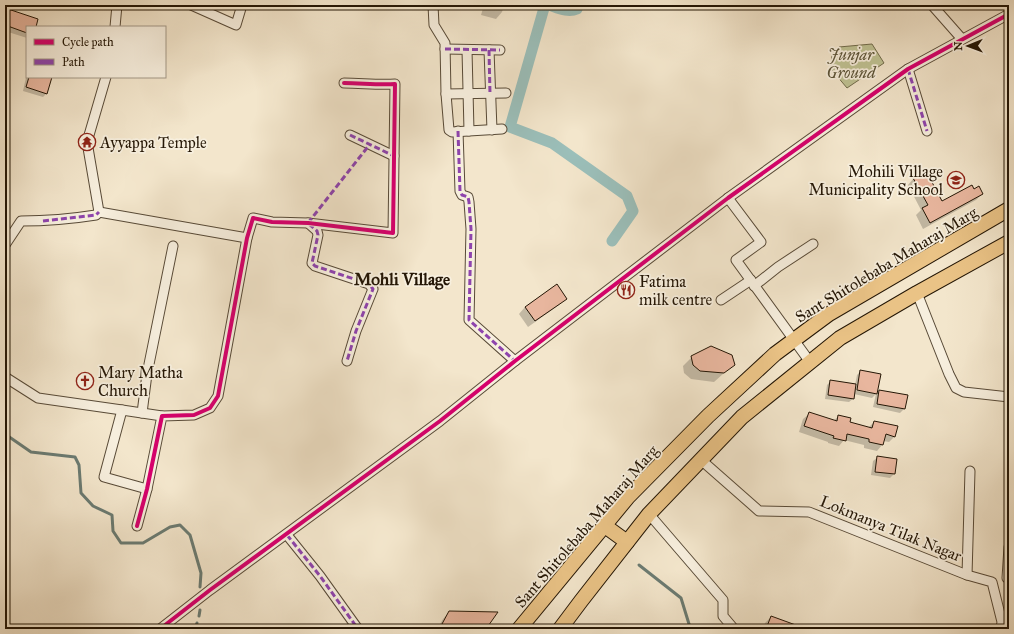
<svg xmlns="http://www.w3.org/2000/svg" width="1014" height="634" font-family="'IM FELL Great Primer',serif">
  <rect width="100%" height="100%" fill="#f3e6cc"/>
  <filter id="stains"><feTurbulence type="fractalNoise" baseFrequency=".005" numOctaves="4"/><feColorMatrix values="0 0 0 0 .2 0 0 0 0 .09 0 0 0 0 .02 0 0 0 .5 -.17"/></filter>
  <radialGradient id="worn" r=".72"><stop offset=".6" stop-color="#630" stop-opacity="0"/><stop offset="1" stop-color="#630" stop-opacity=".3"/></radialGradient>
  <!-- green -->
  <path fill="#c0c394" stroke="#726c4c" d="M 872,44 L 884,63 L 847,88 L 831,69 L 832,54 L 839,47 Z"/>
  <!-- shadow -->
  <g fill="#0003">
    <path d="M 484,5 L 504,5 L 502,12 L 496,19 L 481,15 Z"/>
    <path d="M 5,9 L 35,26 L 38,27 L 27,27 L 27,38 L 5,31 Z"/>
    <path d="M 27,73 L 27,77 L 51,77 L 47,93 L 43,97 L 23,91 Z"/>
    <path d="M 914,178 L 942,203 L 973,190 L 982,194 L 976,200 L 923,229 L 916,215 L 921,210 L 908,185 Z"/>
    <path d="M 556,285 L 566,298 L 559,305 L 528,327 L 519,314 L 525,307 Z"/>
    <path d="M 692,357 L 733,365 L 714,382 L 691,379 L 684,373 L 683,366 Z"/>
    <path d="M 861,371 L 880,375 L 876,395 L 880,391 L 904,409 L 900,413 L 873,407 L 876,394 L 872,398 L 854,394 L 854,398 L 849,402 L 825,399 L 827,385 L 831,381 L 855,385 L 857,375 Z"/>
    <path d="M 809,414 L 833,421 L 839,416 L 848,423 L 868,428 L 874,422 L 895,436 L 889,442 L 883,441 L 882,445 L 877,451 L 864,448 L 864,445 L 844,440 L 839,446 L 828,443 L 828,442 L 799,432 L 803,419 Z"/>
    <path d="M 878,457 L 894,474 L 890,478 L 871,475 L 873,461 Z"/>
    <path d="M 449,612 L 485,629 L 437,629 L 443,619 Z"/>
    <path d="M 771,617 L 798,629 L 763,629 L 765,623 Z"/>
  </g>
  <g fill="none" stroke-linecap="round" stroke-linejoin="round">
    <!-- stream -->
    <g stroke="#6b7b72" stroke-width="3">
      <path d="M 5,434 L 31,452 L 75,457 L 79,465 L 81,493 L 93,506 L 112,515 L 113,531 L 121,543 L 143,543 L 170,527 L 180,525 L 190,535 L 201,573 L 200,587"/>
      <path d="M 639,565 L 681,598 L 689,624 L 692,629"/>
      <path d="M 199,616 L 200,610"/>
      <path d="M 195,629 L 197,623"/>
    </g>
    <!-- canal -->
    <g stroke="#9bbfba" stroke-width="11">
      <path d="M 548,5 L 544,8 L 510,127 L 552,143 L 627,196 L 633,211 L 612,241"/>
      <path d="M 549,5 C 558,8 568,13 577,9 L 577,5"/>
    </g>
  </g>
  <!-- building -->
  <g fill="#e8b69e" stroke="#241605">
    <path d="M 5,8 L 38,19 L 36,27 L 27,27 L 27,33 L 5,25 Z"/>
    <path d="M 29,77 L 52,77 L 47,94 L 26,87 Z"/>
    <path d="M 926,171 L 942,201 L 972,185 L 974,189 L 979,186 L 983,194 L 930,223 L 922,208 L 928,205 L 913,178 Z"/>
    <path d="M 557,284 L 567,299 L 535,321 L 525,307 Z"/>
    <path d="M 711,346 L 732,355 L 735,365 L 724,373 L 700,371 L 693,365 L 691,356 Z"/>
    <path d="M 860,370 L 881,374 L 877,394 L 857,390 Z"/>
    <path d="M 830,380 L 856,384 L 854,399 L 828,395 Z"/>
    <path d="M 879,390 L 908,395 L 905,409 L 877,404 Z"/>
    <path d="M 809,412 L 837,421 L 838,415 L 851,418 L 850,422 L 872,428 L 874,421 L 898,426 L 895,437 L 886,434 L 883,445 L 869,442 L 869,439 L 847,434 L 846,441 L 833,438 L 834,436 L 804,426 Z"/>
    <path d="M 877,456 L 897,459 L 895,474 L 875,472 Z"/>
    <path d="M 449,611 L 498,612 L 486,629 L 450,629 L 442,624 Z"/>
    <path d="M 771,616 L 804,628 L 804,629 L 766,629 Z"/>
  </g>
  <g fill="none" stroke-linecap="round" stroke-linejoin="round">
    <defs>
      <g id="minor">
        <path d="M 191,5 L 236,25 L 242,5"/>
        <path d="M 433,5 L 434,25 L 445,43 L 446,94 L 449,130 L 452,132 L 502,129"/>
        <path d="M 932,5 L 962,39"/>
        <path d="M 115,27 L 117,5"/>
        <path d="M 445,49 L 500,50"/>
        <path d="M 467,50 L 469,131"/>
        <path d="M 489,50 L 492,130"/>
        <path d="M 908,69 L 927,131"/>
        <path d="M 446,94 L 506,93"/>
        <path d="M 458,131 L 460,191 L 462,195 L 468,197 L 469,202 L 471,229 L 469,320 L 515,361"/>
        <path d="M 350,135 L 394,156"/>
        <path d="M 728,198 L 761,242 L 736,260 L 810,362"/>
        <path d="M 99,212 L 87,142 L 106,77"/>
        <path d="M 308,223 L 317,231 L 318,235 L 312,263 L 315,266 L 369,284 L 373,289 L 356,331 L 347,361"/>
        <path d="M 5,245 L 21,221 C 46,221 71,219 96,215 L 99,212 L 247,238"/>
        <path d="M 754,286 L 778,267 L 813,244"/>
        <path d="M 917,293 L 949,374 L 956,388 L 964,392 L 1009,397"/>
        <path d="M 721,300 L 751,280"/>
        <path d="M 5,377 L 38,398 L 122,410"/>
        <path d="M 142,413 L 147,374 L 173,246"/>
        <path d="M 700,459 L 759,511 L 809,512 L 967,575 L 992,582 L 1002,622 L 1001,629"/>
        <path d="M 147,489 L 104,477 L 122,410 L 162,416"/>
        <path d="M 649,514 L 723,600 L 723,616 L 734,629"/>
        <path d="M 137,526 L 147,489 L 162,416 L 194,415 L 210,408 L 218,396 L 247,238 L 253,218 L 272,222 L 308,223 L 393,233 L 395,84 C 377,85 361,83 344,83"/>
        <path d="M 287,535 L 320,576 L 358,629"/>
        <path d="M 967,575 L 970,471"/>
        <path d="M 1007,578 L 1009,547"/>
        <path d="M 160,629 L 210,590 L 440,421 L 515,361 L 728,198 L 908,69 L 1009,14"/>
      </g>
      <g id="primary">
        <path d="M 605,526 L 627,542"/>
        <path d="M 519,629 L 628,497 L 708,416 L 775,354 L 829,314 L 1009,209"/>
        <path d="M 560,629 L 581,601 L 649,514 L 742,417 L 840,338 L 917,293 L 1009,242"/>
      </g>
    </defs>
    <!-- minor casing -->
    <use href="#minor" stroke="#584a37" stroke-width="11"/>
    <!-- primary casing -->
    <use href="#primary" stroke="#241605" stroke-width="16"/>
    <!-- minor -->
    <use href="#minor" stroke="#f7efde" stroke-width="9"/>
    <!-- primary -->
    <use href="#primary" stroke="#eac386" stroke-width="14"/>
    <!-- quiet -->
    <g stroke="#8e44ad" stroke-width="3" stroke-dasharray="6 3" stroke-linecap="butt">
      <path d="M 445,49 L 500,50"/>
      <path d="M 489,50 L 490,94"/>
      <path d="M 908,69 L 927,131"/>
      <path d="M 458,131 L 460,191 L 462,195 L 468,197 L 469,202 L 471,229 L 469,320 L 515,361"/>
      <path d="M 350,135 L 394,156"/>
      <path d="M 43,221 L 96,215 L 99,212"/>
      <path d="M 308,223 L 370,144"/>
      <path d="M 309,224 L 317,231 L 318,235 L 312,263 L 315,266 L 369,284 L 373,289 L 356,331 L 347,361"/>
      <path d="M 287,535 L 320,576 L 358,629"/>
    </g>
    <defs>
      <g id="cycleway">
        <path d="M 137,526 L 147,489 L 162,416 L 194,415 L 210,408 L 218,396 L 247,238 L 253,218 L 272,222 L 308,223 L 393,233 L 395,84 C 377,85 361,83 344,83"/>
        <path d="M 160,629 L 210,590 L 440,421 L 515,361 L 728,198 L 908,69 L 1009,14"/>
      </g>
    </defs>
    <!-- cycleway casing -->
    <use href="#cycleway" stroke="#f7efde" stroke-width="6"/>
    <!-- cycleway -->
    <use href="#cycleway" stroke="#d6006c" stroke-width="4"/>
  </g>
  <!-- icons -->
  <defs>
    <symbol id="temple-ring" viewBox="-11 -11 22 22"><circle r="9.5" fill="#f7efde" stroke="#8f2418" stroke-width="1.5"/><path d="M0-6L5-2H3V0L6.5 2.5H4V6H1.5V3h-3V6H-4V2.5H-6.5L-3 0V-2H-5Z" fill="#8f2418"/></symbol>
    <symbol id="school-ring" viewBox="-11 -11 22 22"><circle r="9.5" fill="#f7efde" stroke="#8f2418" stroke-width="1.5"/><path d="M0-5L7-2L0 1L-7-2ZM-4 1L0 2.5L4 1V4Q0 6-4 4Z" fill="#8f2418"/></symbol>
    <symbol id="restaurant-ring" viewBox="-11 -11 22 22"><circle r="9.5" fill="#f7efde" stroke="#8f2418" stroke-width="1.5"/><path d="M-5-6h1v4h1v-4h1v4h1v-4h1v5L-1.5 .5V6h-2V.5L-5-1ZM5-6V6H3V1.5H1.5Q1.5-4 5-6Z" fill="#8f2418"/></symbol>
    <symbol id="church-ring" viewBox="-11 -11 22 22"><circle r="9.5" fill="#f7efde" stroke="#8f2418" stroke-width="1.5"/><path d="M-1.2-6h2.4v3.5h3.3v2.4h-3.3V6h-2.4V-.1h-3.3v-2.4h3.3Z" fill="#8f2418"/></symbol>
  </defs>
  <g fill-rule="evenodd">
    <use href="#temple-ring" x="77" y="132" width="20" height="20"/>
    <use href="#school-ring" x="946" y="170" width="20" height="20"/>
    <use href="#restaurant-ring" x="616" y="280" width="20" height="20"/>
    <use href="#church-ring" x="75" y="371" width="20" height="20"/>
  </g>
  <g text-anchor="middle" stroke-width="3.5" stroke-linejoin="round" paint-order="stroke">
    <!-- park labels -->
    <g font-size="16" font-style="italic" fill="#5b5337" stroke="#f7efde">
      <text x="851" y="60">Junjar<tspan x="851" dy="18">Ground</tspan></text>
    </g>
    <!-- poi labels -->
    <g font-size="16" fill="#241605" stroke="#f7efde" text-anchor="start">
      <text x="100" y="148">Ayyappa Temple</text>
      <text x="943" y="177" text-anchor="end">Mohili Village<tspan x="943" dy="18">Municipality School</tspan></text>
      <text x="639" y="287">Fatima<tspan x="639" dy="18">milk centre</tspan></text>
      <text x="98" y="378">Mary Matha<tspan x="98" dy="18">Church</tspan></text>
    </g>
    <!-- street labels -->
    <g font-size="16" fill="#241605" stroke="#f7efde">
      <text transform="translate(886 264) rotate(-31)" y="6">Sant Shitolebaba Maharaj Marg</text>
      <text transform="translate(586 526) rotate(-49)" y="6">Sant Shitolebaba Maharaj Marg</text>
      <text transform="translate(891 528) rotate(22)" y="6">Lokmanya Tilak Nagar</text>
    </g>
    <!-- neighbourhood labels -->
    <g font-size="17" font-weight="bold" fill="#241605" stroke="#f7efde">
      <text x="402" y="285">Mohli Village</text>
    </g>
  </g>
  <!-- margin -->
  <rect width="1014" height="634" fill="none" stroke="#f3e6cc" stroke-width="20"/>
  <rect x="6" y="6" width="1002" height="622" fill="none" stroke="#241605" stroke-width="2"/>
  <rect x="10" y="10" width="994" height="614" fill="none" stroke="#241605"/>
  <!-- legend -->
  <rect x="26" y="26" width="140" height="52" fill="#f7efde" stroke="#a39887"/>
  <rect x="34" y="39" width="20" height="6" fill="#d6006c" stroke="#a39887"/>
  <text x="62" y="46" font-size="12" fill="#241605">Cycle path</text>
  <rect x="34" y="59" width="20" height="6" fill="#8e44ad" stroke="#a39887"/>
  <text x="62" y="66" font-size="12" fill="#241605">Path</text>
  <!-- north arrow -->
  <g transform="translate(968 46) rotate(269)" stroke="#f7efde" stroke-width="3" paint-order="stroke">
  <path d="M0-3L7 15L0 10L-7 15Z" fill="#241605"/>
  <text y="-6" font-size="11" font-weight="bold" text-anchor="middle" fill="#241605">N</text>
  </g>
  <rect width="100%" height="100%" filter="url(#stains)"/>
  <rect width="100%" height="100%" fill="url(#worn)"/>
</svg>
